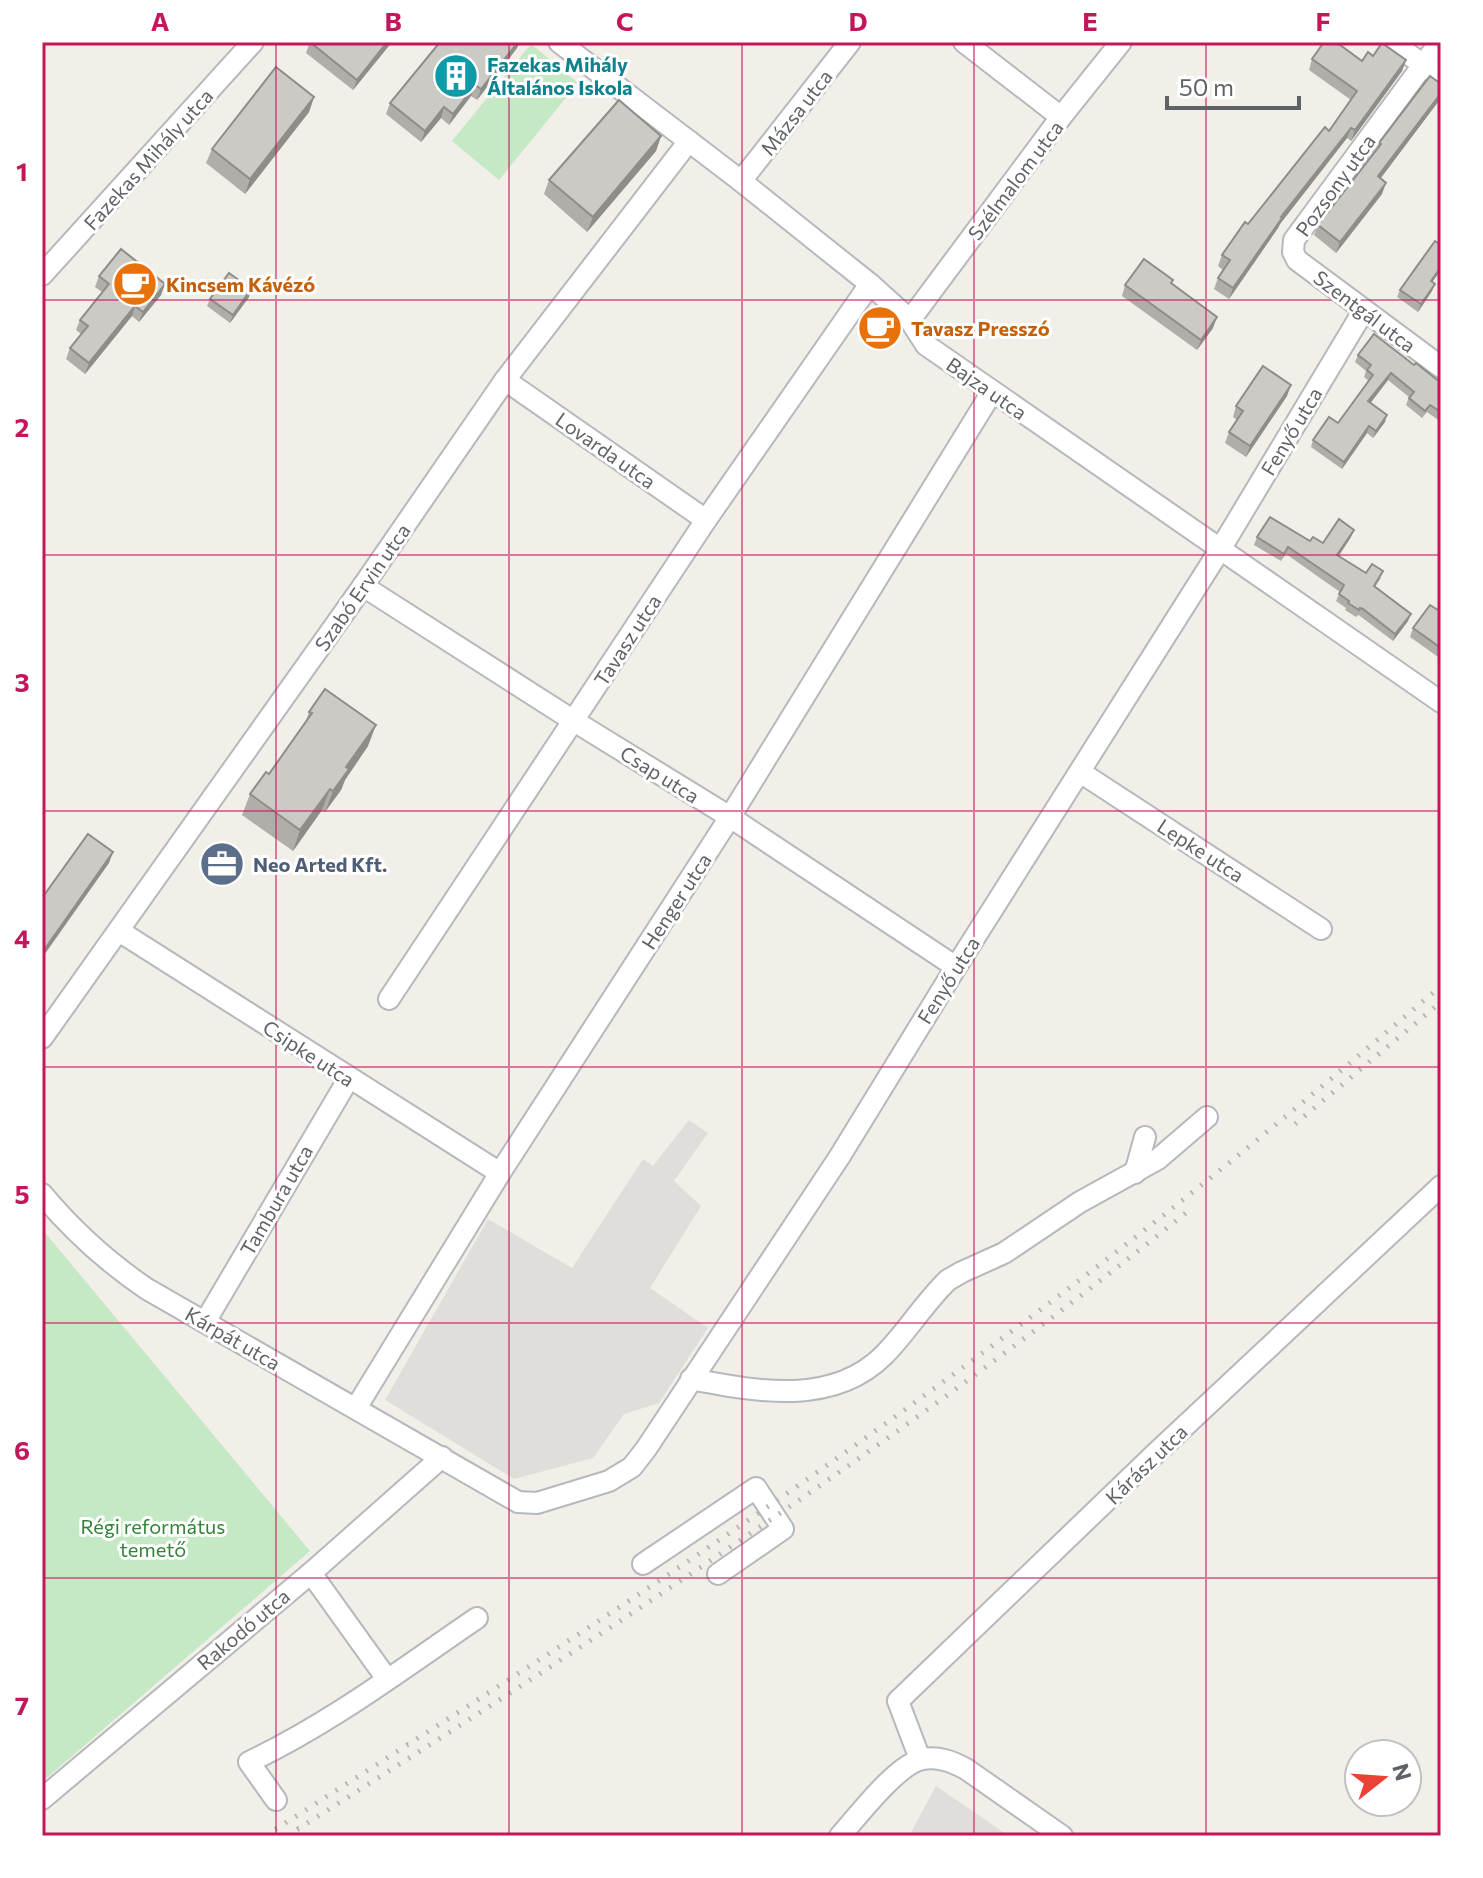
<svg xmlns="http://www.w3.org/2000/svg" width="1483" height="1878" font-family="Commissioner,sans-serif">
  <style>
    .industrial { fill: #e0deda }
    .green { fill: #c5e8c5 }
    .lines { fill: none; stroke-linecap: round; stroke-linejoin: round }
    .minor-casing { stroke: #b5b8bc; stroke-width: 24 }
    .minor { stroke: #fff; stroke-width: 20 }
    .rail { stroke: #b6b7b8; stroke-width: 5; stroke-dasharray: 2 10; stroke-linecap: butt }
    .wall { fill: #afaea9 }
    .shaded-wall { fill: #8f8d8a }
    .building { fill: #cccac5; stroke: #8f8d8a; stroke-width: 2 }
    .grid { fill: none; stroke: #c2185b; stroke-width: 2; stroke-opacity: 0.55 }
    .labels { text-anchor: middle; dominant-baseline: central; stroke-width: 6; stroke-linejoin: round; paint-order: stroke }
    .culture-label { font-size: 20px; font-weight: bold; fill: #0d838f; stroke: #fff; text-anchor: start }
    .street-label { font-size: 20px; fill: #5f6368; stroke: #fff }
    .food-label { font-size: 20px; font-weight: bold; fill: #c56008; stroke: #fff; text-anchor: start }
    .service-label { font-size: 20px; font-weight: bold; fill: #4e5e75; stroke: #fff; text-anchor: start }
    .park-label { font-size: 20px; fill: #348238; stroke: #fff }
    .neatline { fill: none; stroke: #c2185b; stroke-width: 3 }
    .grid-label { font-size: 26px; text-anchor: middle; font-weight: bold; fill: #c2185b }
  </style>
  <rect width="100%" height="100%" fill="#f1efe8"/>
  <g class="industrial">
    <polygon points="689,1120 708,1133 674,1181 701,1206 650,1288 708,1328 659,1403 624,1414 593,1458 514,1479 385,1400 488,1219 572,1268 643,1159 653,1166"/>
    <polygon points="936,1786 1009,1836 909,1836"/>
  </g>
  <g class="green">
    <polygon points="531,44 578,83 499,180 452,141"/>
    <polygon points="42,1229 310,1551 42,1782"/>
  </g>
  <g class="lines">
    <g class="minor-casing">
      <g id="minor">
        <polyline points="559,42 741,181 870,284 910,320 926,345 1441,702"/>
        <polyline points="964,42 1061,117"/>
        <polyline points="1391,42 1441,77"/>
        <polyline points="1440,42 1294,240 1293,252 1297,260 1441,367"/>
        <polyline points="741,181 850,42"/>
        <polyline points="42,275 253,42"/>
        <polyline points="910,320 1061,117 1121,42"/>
        <polyline points="505,380 706,520"/>
        <polyline points="363,586 574,721 730,817 956,967"/>
        <polyline points="1080,772 1321,929"/>
        <polyline points="119,931 500,1173"/>
        <polyline points="389,999 706,520 870,284"/>
        <polyline points="42,1038 363,586 505,380 689,141"/>
        <polyline points="1135,1173 1145,1137"/>
        <path d="M42 1194C73 1231 107 1262 147 1289L518 1502 537 1503 609 1481 632 1467 646 1449 840 1156 956 967 1221 548 1364 310"/>
        <polyline points="205,1322 349,1078"/>
        <path d="M691 1379C755 1391 832 1407 884 1355 907 1332 924 1303 948 1280L962 1272 1004 1253 1080 1202 1158 1159 1207 1117"/>
        <polyline points="356,1408 500,1173 730,817 992,392"/>
        <polyline points="643,1564 756,1488 783,1529 718,1574"/>
        <polyline points="311,1573 387,1679"/>
        <polyline points="920,1759 898,1701 1155,1454 1441,1186"/>
        <polyline points="42,1799 311,1573 442,1457"/>
        <path d="M276 1800 249 1762C331 1723 402 1669 477 1618"/>
        <path d="M840 1836C858 1816 898 1763 923 1759 939 1756 953 1762 966 1769L1062 1836"/>
      </g>
    </g>
    <use href="#minor" class="minor"/>
    <g class="rail">
      <polyline points="1295,1124 1441,1002"/>
      <path d="M265 1836C443 1722 622 1609 796 1487 919 1401 1041 1311 1160 1218 1255 1143 1348 1065 1441 986"/>
      <path d="M287 1836C595 1640 902 1442 1187 1212"/>
    </g>
  </g>
  <g class="wall">
    <polygon points="310,42 392,42 353,90 306,53"/>
    <polygon points="517,48 477,100 471,96 449,125 441,118 421,142 386,114 390,103"/>
    <polygon points="1373,56 1406,60 1402,71 1351,141 1347,138 1280,224 1278,228 1229,299 1214,289 1218,278 1223,270 1218,266 1222,255 1329,131 1351,100 1309,70 1312,59 1362,61"/>
    <polygon points="1441,84 1441,98 1380,179 1382,194 1336,253 1314,235 1318,225 1377,149 1379,143"/>
    <polygon points="314,97 309,112 245,194 206,163 212,149"/>
    <polygon points="661,136 656,151 587,232 544,194 549,180"/>
    <polygon points="99,276 161,295 139,322 132,316 85,374 66,359 70,348 81,334 76,330 80,320 102,292 95,287"/>
    <polygon points="1432,282 1432,291 1418,312 1397,297 1400,290"/>
    <polygon points="1172,284 1213,328 1197,350 1122,296 1125,285"/>
    <polygon points="249,297 230,323 207,306 210,299"/>
    <polygon points="1358,355 1414,365 1441,383 1441,422 1427,412 1422,418 1406,405 1409,397 1388,380 1370,403 1385,422 1373,438 1367,433 1342,469 1311,447 1313,440 1338,423 1369,381 1364,377 1366,371 1355,362"/>
    <polygon points="1287,396 1246,457 1225,443 1229,432 1237,420 1233,417 1236,406"/>
    <polygon points="1257,537 1323,543 1351,537 1339,556 1366,573 1381,578 1375,587 1408,621 1393,641 1360,616 1358,615 1356,617 1345,610 1346,608 1336,601 1340,592 1286,554 1281,561 1254,545"/>
    <polygon points="1441,612 1441,659 1410,637 1413,628"/>
    <polygon points="309,712 368,746 345,780 341,790 325,812 322,810 293,851 242,815 250,794 269,774 305,723"/>
  </g>
  <g class="shaded-wall">
    <polygon points="387,42 392,42 353,90 357,80"/>
    <polygon points="518,42 520,42 517,48 477,100 481,89"/>
    <polygon points="1406,60 1402,71 1351,141 1355,130"/>
    <polygon points="475,85 471,96 449,125 453,114"/>
    <polygon points="1441,93 1441,98 1374,187 1378,176"/>
    <polygon points="314,97 309,112 245,194 250,179"/>
    <polygon points="444,107 441,118 421,142 425,131"/>
    <polygon points="1351,128 1347,138 1280,224 1278,228 1229,299 1233,288 1281,217"/>
    <polygon points="661,136 656,151 587,232 593,217"/>
    <polygon points="1386,183 1382,194 1336,253 1340,242"/>
    <polygon points="1441,267 1441,270 1428,288 1431,281"/>
    <polygon points="165,284 161,295 139,322 143,312"/>
    <polygon points="1435,284 1432,291 1418,312 1421,304"/>
    <polygon points="251,289 249,297 230,323 233,315"/>
    <polygon points="135,306 132,316 85,374 89,363"/>
    <polygon points="1217,317 1213,328 1197,350 1201,340"/>
    <polygon points="1391,373 1388,380 1366,409 1368,401"/>
    <polygon points="1291,385 1287,396 1246,457 1250,446"/>
    <polygon points="1387,415 1385,422 1373,438 1376,431"/>
    <polygon points="1369,426 1367,433 1342,469 1344,462"/>
    <polygon points="1354,530 1351,537 1334,562 1337,555"/>
    <polygon points="1411,614 1408,621 1393,641 1395,634"/>
    <polygon points="376,725 368,746 345,780 341,790 325,812 333,791 346,767"/>
    <polygon points="330,789 322,810 293,851 300,830"/>
    <polygon points="113,852 109,863 42,958 42,953"/>
  </g>
  <g class="building">
    <polygon points="310,42 387,42 357,80"/>
    <polygon points="440,42 518,42 481,89 475,85 453,114 444,107 425,131 390,103"/>
    <polygon points="1324,42 1336,42 1362,61 1368,52 1373,56 1382,43 1406,60 1355,130 1351,128 1281,217 1282,218 1233,288 1218,278 1230,260 1222,255 1245,222 1248,224 1325,127 1329,131 1357,91 1312,59"/>
    <polygon points="276,67 314,97 250,179 212,149"/>
    <polygon points="1430,76 1441,84 1441,93 1378,176 1386,183 1340,242 1318,225 1381,144 1379,143"/>
    <polygon points="619,100 661,136 593,217 549,180"/>
    <polygon points="1435,241 1441,245 1441,267 1431,281 1435,284 1421,304 1400,290"/>
    <polygon points="121,249 165,284 143,312 135,306 89,363 70,348 88,326 80,320 109,284 99,276"/>
    <polygon points="1144,259 1173,280 1171,283 1217,317 1201,340 1125,285"/>
    <polygon points="229,273 251,289 233,315 210,299"/>
    <polygon points="1374,334 1414,365 1416,363 1441,383 1441,412 1430,405 1425,411 1409,398 1414,392 1391,373 1368,401 1387,415 1376,431 1369,426 1344,462 1313,440 1329,417 1338,423 1373,375 1367,370 1371,365 1358,355"/>
    <polygon points="1263,366 1291,385 1250,446 1229,432 1243,411 1236,406"/>
    <polygon points="1270,517 1310,541 1313,537 1323,543 1339,519 1354,530 1337,555 1366,573 1372,564 1383,571 1374,586 1411,614 1395,634 1363,609 1360,608 1359,610 1348,603 1349,601 1339,594 1344,585 1288,547 1284,554 1257,537"/>
    <polygon points="1430,605 1441,612 1441,648 1413,628"/>
    <polygon points="325,689 376,725 346,767 349,769 333,791 330,789 300,830 250,794 266,772 269,774 312,713 309,712"/>
    <polygon points="88,834 113,852 42,953 42,898"/>
  </g>
  <path class="grid" d="M276 42V1836M509 42V1836M742 42V1836M974 42V1836M1206 42V1836M42 300H1441M42 555H1441M42 811H1441M42 1067H1441M42 1323H1441M42 1578H1441"/>
  <defs>
    <g id="building-disc" transform="scale(2.3)"><circle r="9.5" fill="#0f9aa8" stroke="#fff"/><path d="M-4-6H4V6H1V3H-1V6H-4ZM-2.5-4.3h1.7v1.8h-1.7ZM.8-4.3h1.7v1.8H.8ZM-2.5-1h1.7V.8h-1.7ZM.8-1h1.7V.8H.8Z" fill="#fff"/></g>
    <g id="cafe-disc" transform="scale(2.3)"><circle r="9.5" fill="#e8710a" stroke="#fff"/><path d="M-5.5-4.5H6V0H3Q3 3.5 0 3.5H-2.5Q-5.5 3.5-5.5 0ZM3-3.2v2h1.7v-2ZM-6 4.5H4V6H-6Z" fill="#fff"/></g>
    <g id="office-disc" transform="scale(2.3)"><circle r="9.5" fill="#5c6f8a" stroke="#fff"/><path d="M-6-3h4V-5.5h4V-3h4V5H-6ZM-1-4.5V-3h2v-1.5ZM-6 0V1H6V0Z" fill="#fff"/></g>
  </defs>
  <g fill-rule="evenodd">
    <use href="#building-disc" x="456" y="76"/>
    <use href="#cafe-disc" x="135" y="284"/>
    <use href="#cafe-disc" x="880" y="328"/>
    <use href="#office-disc" x="222" y="864"/>
  </g>
  <g class="labels">
    <g class="culture-label">
      <text x="487" y="64">Fazekas Mihály<tspan x="487" dy="23">Általános Iskola</tspan></text>
    </g>
    <g class="street-label">
      <text transform="translate(796 112) rotate(-52)">Mázsa utca</text>
      <text transform="translate(148 159) rotate(-48)">Fazekas Mihály utca</text>
      <text transform="translate(1015 180) rotate(-53)">Szélmalom utca</text>
      <text transform="translate(1335 185) rotate(-54)">Pozsony utca</text>
      <text transform="translate(1365 311) rotate(37)">Szentgál utca</text>
      <text transform="translate(987 388) rotate(35)">Bajza utca</text>
      <text transform="translate(1291 431) rotate(-59)">Fenyő utca</text>
      <text transform="translate(606 450) rotate(35)">Lovarda utca</text>
      <text transform="translate(362 587) rotate(-55)">Szabó Ervin utca</text>
      <text transform="translate(627 640) rotate(-57)">Tavasz utca</text>
      <text transform="translate(660 774) rotate(32)">Csap utca</text>
      <text transform="translate(1201 850) rotate(33)">Lepke utca</text>
      <text transform="translate(676 901) rotate(-57)">Henger utca</text>
      <text transform="translate(948 980) rotate(-58)">Fenyő utca</text>
      <text transform="translate(309 1053) rotate(33)">Csipke utca</text>
      <text transform="translate(276 1200) rotate(-60)">Tambura utca</text>
      <text transform="translate(233 1338) rotate(30)">Kárpát utca</text>
      <text transform="translate(1146 1464) rotate(-44)">Kárász utca</text>
      <text transform="translate(243 1629) rotate(-40)">Rakodó utca</text>
    </g>
    <g class="food-label">
      <text x="166" y="284">Kincsem Kávézó</text>
      <text x="911" y="328">Tavasz Presszó</text>
    </g>
    <g class="service-label">
      <text x="253" y="864">Neo Arted Kft.</text>
    </g>
    <g class="park-label">
      <text x="153" y="1526">Régi református<tspan x="153" dy="23">temető</tspan></text>
    </g>
  </g>
  <rect width="1483" height="1878" fill="none" stroke="#ffffff" stroke-width="88"/>
  <g transform="translate(1383 1778) rotate(73)"><circle r="38" fill="#ffffff" stroke="#bfc1c3" stroke-width="2"/>
  <path d="M0-6L14 30L0 20L-14 30Z" fill="#ea4335"/>
  <text y="-12" font-size="22" font-weight="bold" text-anchor="middle" fill="#5f6368">N</text>
  </g>
  <path d="M1167 96v12h132v-12" fill="none" stroke="#5f6368" stroke-width="4"/>
  <text x="1179" y="96" font-size="24" fill="#5f6368" stroke="#ffffff" stroke-width="6" paint-order="stroke">50 m</text>
  <rect x="44" y="44" width="1395" height="1790" class="neatline"/>
  <g class="grid-label">
    <text x="160" y="31">A</text>
    <text x="393" y="31">B</text>
    <text x="625" y="31">C</text>
    <text x="858" y="31">D</text>
    <text x="1090" y="31">E</text>
    <text x="1323" y="31">F</text>
    <text x="22" y="181">1</text>
    <text x="22" y="437">2</text>
    <text x="22" y="692">3</text>
    <text x="22" y="948">4</text>
    <text x="22" y="1204">5</text>
    <text x="22" y="1460">6</text>
    <text x="22" y="1715">7</text>
  </g>
</svg>
